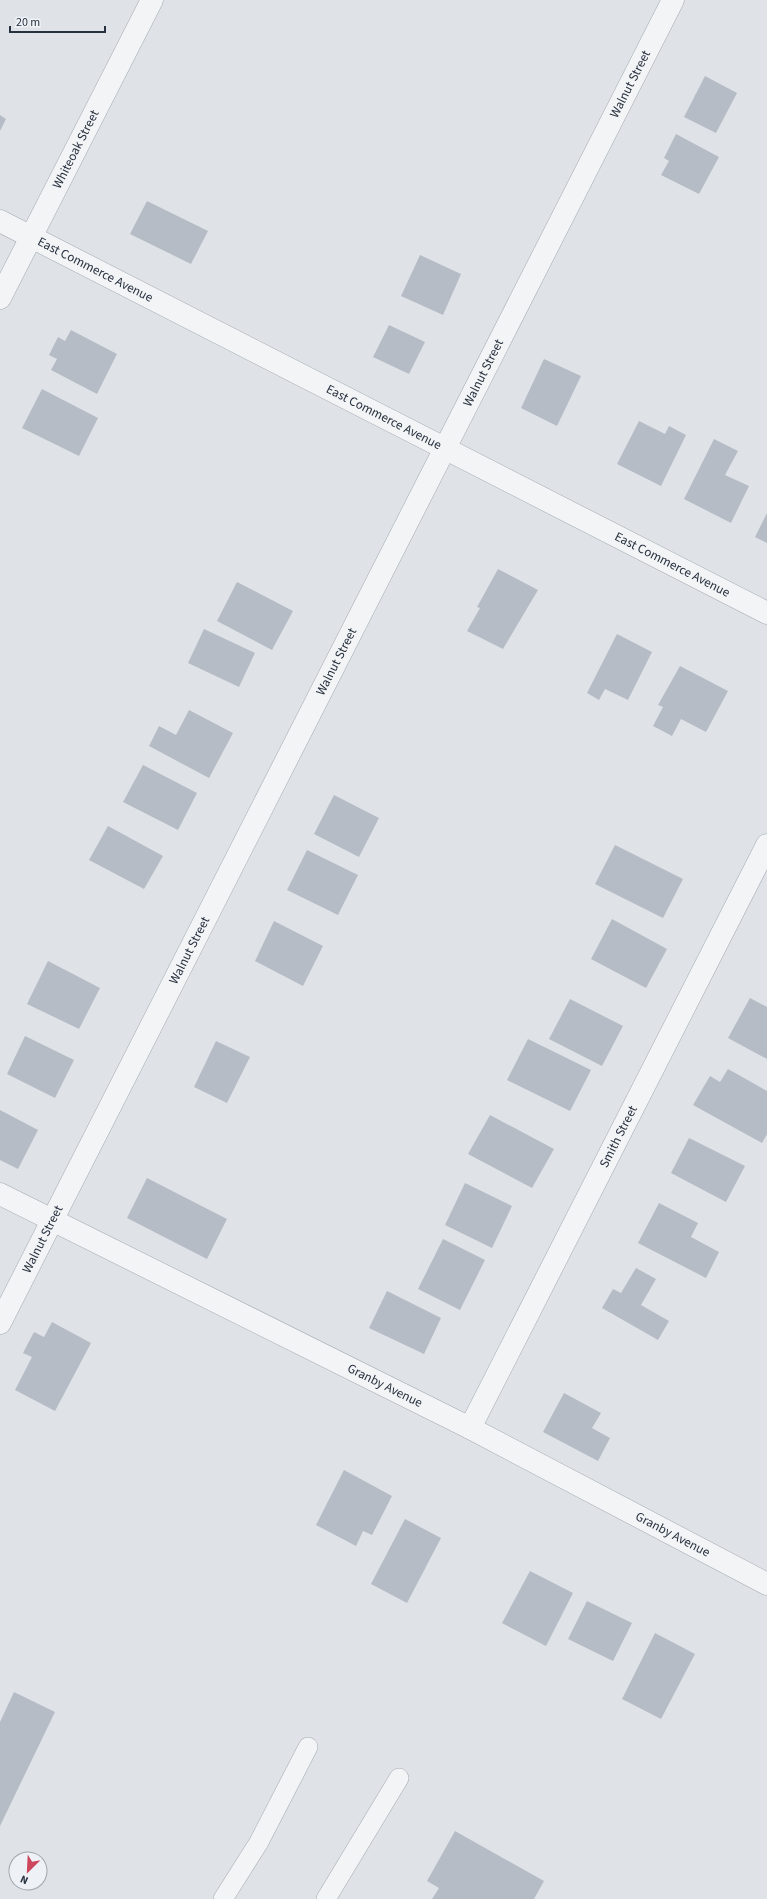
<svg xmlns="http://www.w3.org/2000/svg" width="767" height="1899" font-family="'Source Sans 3',sans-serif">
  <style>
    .building { fill: #b6bcc5 }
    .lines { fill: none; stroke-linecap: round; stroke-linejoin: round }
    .service-casing { stroke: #a4aab2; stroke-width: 20 }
    .minor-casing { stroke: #a4aab2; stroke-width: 23 }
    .service { stroke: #f2f4f6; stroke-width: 19 }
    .minor { stroke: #f2f4f6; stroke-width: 22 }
    .labels { text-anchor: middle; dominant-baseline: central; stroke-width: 3; stroke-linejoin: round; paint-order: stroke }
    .street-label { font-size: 13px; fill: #28313f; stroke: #eef2f6 }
  </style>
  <rect width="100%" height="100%" fill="#dfe3e8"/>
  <g class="building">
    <polygon points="705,76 737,93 716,133 684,117"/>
    <polygon points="0,115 6,119 0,131"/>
    <polygon points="676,134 719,157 699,194 661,175 669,161 664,158"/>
    <polygon points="147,201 208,231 191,264 130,234"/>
    <polygon points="420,255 461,274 443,315 401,296"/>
    <polygon points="389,325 425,342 409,374 373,357"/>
    <polygon points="71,330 117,354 97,394 51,370 57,359 49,355 58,337 65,341"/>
    <polygon points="544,359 581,376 557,426 521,408"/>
    <polygon points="42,389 98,418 79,456 22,428"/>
    <polygon points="639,421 665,434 669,426 686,435 661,486 617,464"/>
    <polygon points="714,439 738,451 725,475 749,486 731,523 684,499"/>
    <polygon points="767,513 767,543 755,537"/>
    <polygon points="498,569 538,590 503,649 467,631 480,608 477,607"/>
    <polygon points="237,582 293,611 272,650 217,621"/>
    <polygon points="204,629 255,653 239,687 188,663"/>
    <polygon points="617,634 652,652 628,700 605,689 599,700 587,693"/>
    <polygon points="680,666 728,691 706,732 681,719 672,736 653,726 663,707 658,705"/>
    <polygon points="189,710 233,733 209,778 149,746 159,726 176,735"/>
    <polygon points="143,765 197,793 178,830 123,802"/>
    <polygon points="334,795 379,818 359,857 314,834"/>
    <polygon points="108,826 163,856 144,889 89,860"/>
    <polygon points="615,845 683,879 663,918 595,884"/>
    <polygon points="307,850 358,875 338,915 287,890"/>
    <polygon points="612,919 667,949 646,988 591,959"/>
    <polygon points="274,921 323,946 303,986 255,961"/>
    <polygon points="48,961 100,988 79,1029 27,1004"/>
    <polygon points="750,998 767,1007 767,1059 728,1038"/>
    <polygon points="570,999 623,1026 602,1066 549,1039"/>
    <polygon points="25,1036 74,1060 55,1098 7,1074"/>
    <polygon points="528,1039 591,1070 570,1111 507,1080"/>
    <polygon points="216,1041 250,1057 227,1103 194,1087"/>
    <polygon points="728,1069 767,1091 767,1134 762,1143 693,1105 710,1076 720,1082"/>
    <polygon points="0,1110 38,1130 18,1169 0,1160"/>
    <polygon points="490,1115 554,1149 532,1188 468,1154"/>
    <polygon points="689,1138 745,1166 726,1202 671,1173"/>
    <polygon points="147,1178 227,1219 207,1259 127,1218"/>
    <polygon points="465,1183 512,1206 492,1248 445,1225"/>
    <polygon points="659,1203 698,1223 691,1237 719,1252 706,1278 638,1243"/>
    <polygon points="443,1239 485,1260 460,1310 418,1289"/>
    <polygon points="636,1268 656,1279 641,1305 669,1321 658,1340 602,1308 613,1289 621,1293"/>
    <polygon points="387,1291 441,1318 424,1354 369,1328"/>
    <polygon points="52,1322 91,1343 55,1411 15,1390 32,1357 23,1353 34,1332 44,1337"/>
    <polygon points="564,1393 601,1413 592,1428 610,1438 598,1461 543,1432"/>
    <polygon points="344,1470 392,1496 372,1535 363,1531 356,1546 316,1525"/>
    <polygon points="405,1519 441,1538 407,1603 371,1584"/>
    <polygon points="530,1571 573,1593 546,1646 502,1623"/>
    <polygon points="587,1601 632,1623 613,1661 568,1639"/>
    <polygon points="655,1633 695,1654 661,1719 622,1699"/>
    <polygon points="14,1692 55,1712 0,1826 0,1722"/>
    <polygon points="455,1831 544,1881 534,1899 432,1899 439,1888 427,1881"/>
  </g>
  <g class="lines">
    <g class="service-casing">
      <g id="service">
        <polyline points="223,1899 259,1842 308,1747"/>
        <polyline points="326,1899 399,1778"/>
      </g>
    </g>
    <g class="minor-casing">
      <g id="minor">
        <path id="s1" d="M0 221 767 613"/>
        <path id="s2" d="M0 298 152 0"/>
        <path id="s3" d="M0 1194 470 1428 767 1584"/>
        <path id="s4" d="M0 1323 673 0"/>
        <path id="s5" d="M470 1428 767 845"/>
      </g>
    </g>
    <use href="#service" class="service"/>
    <use href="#minor" class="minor"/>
  </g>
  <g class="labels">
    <g class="street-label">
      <text stroke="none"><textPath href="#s4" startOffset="1390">Walnut Street</textPath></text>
      <text stroke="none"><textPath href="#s2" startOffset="167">Whiteoak Street</textPath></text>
      <text stroke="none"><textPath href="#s1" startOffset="107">East Commerce Avenue</textPath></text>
      <text stroke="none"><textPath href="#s4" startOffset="1066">Walnut Street</textPath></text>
      <text stroke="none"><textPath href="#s1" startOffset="431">East Commerce Avenue</textPath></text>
      <text stroke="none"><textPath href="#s1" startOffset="755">East Commerce Avenue</textPath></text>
      <text stroke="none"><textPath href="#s4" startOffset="742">Walnut Street</textPath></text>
      <text stroke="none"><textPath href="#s4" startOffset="418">Walnut Street</textPath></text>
      <text stroke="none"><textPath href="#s5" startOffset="327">Smith Street</textPath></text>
      <text stroke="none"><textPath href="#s4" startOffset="94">Walnut Street</textPath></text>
      <text stroke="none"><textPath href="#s3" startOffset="430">Granby Avenue</textPath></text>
      <text stroke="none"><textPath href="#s3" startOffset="754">Granby Avenue</textPath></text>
    </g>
  </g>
  <g transform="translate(28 1871) rotate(204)"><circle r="19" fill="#eef2f6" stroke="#9fa5ad"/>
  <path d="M0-3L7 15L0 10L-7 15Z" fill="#cc465d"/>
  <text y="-6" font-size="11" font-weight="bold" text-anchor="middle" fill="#28313f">N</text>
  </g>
  <path d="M10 26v6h95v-6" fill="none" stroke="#28313f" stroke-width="2"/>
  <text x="16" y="26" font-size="12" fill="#28313f" stroke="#eef2f6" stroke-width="3" paint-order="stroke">20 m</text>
</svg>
